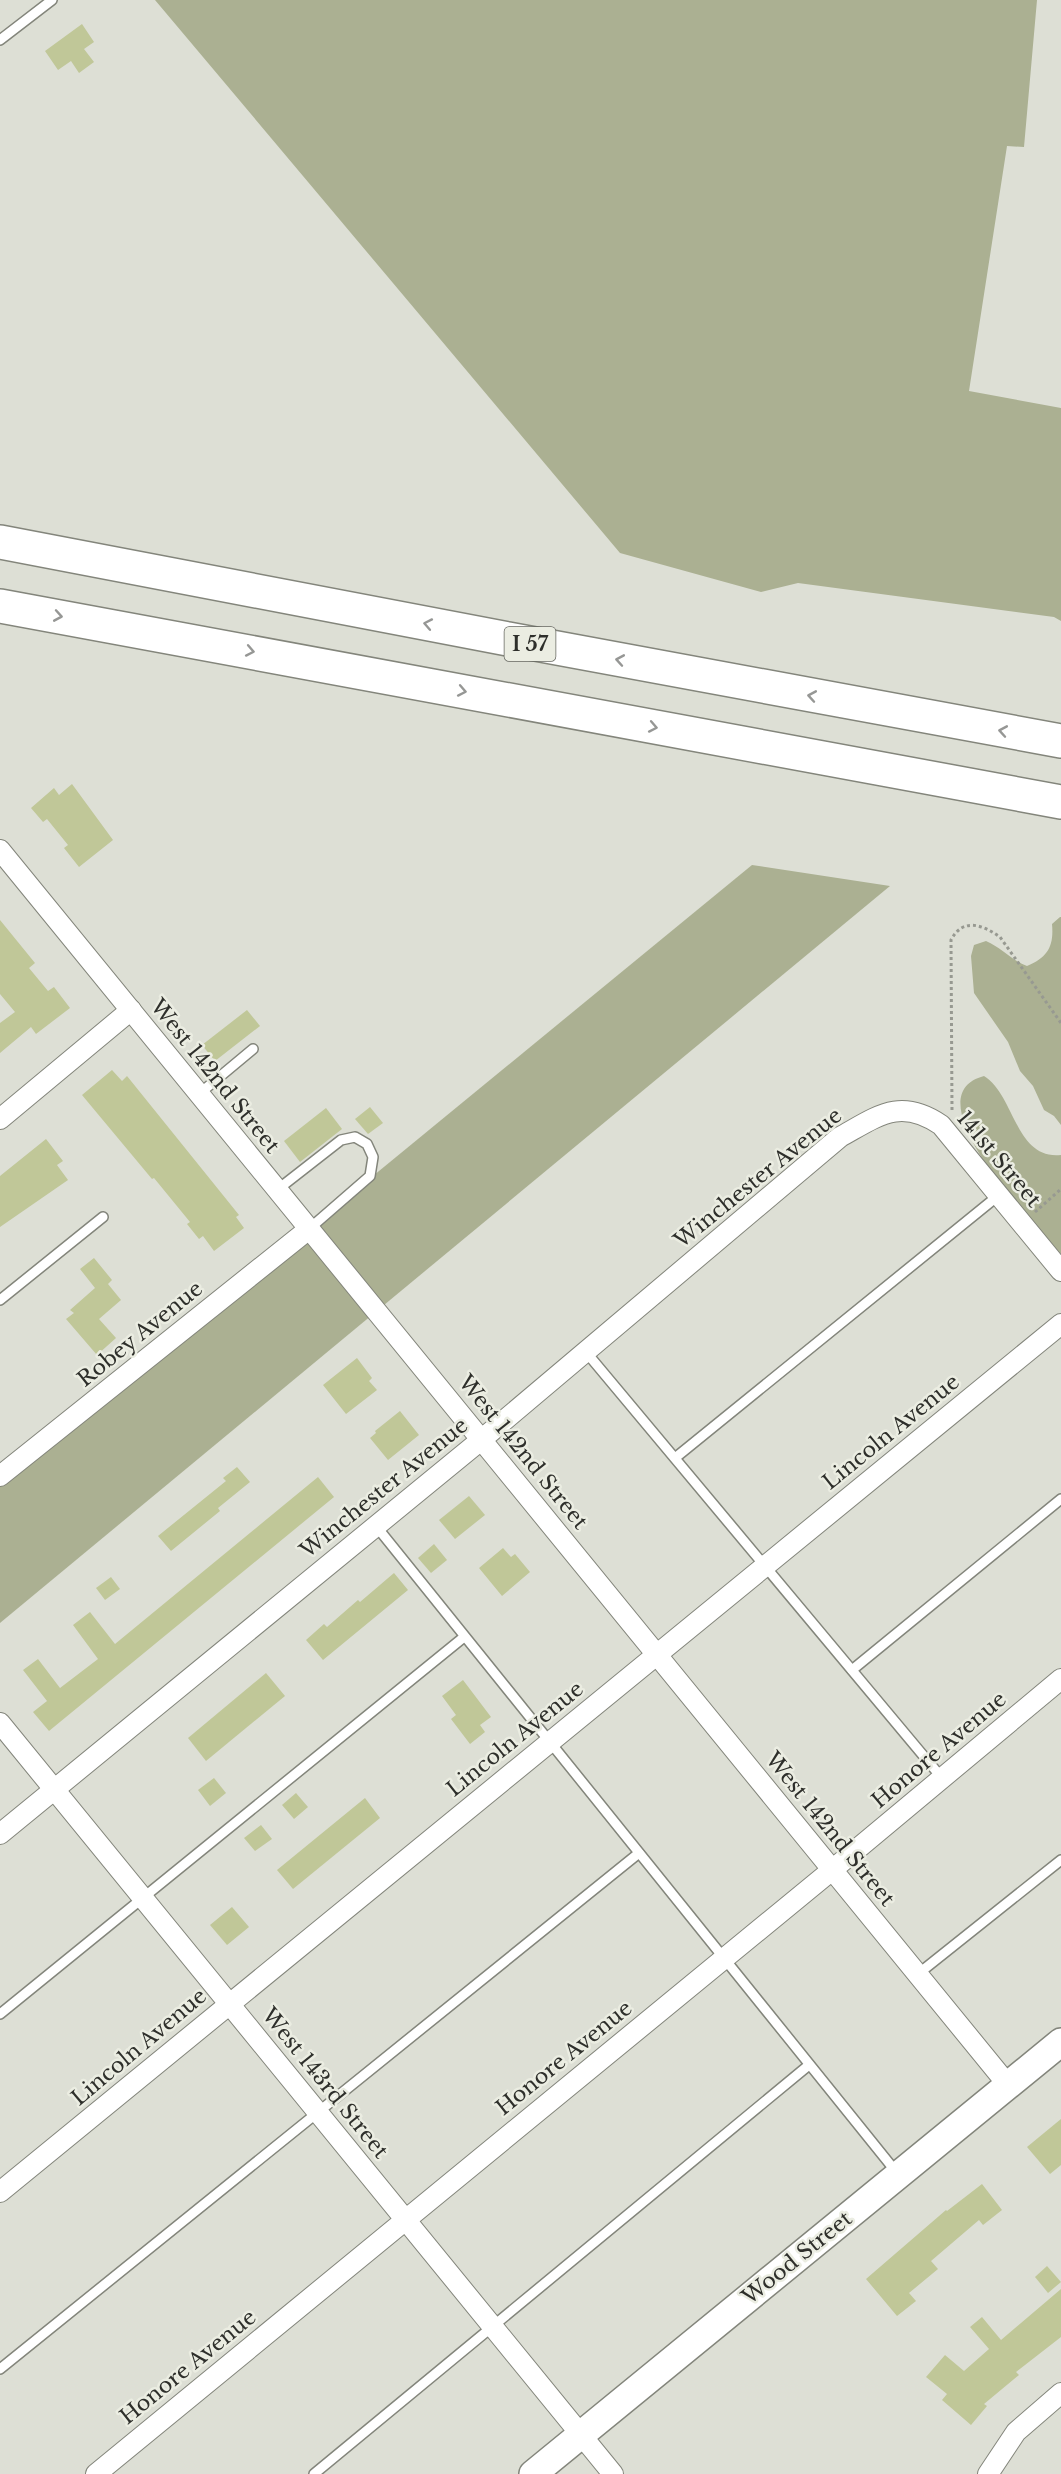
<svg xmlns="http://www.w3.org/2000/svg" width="1061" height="2474" font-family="'Libre Baskerville',serif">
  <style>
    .green { fill: #abb092 }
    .building { fill: #c0c798 }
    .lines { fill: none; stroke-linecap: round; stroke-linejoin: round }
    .lane-casing { stroke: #83857b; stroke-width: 12 }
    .street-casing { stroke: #83857b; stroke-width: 22 }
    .secondary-casing { stroke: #83857b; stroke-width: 30 }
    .highway-casing { stroke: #83857b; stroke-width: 36 }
    .path { stroke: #979991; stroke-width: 3; stroke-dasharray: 3 3; stroke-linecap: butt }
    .lane { stroke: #fff; stroke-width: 9 }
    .street { stroke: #fff; stroke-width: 20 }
    .secondary { stroke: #fff; stroke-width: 27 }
    .highway { stroke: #fff; stroke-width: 33 }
    .oneway { stroke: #969795 }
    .labels { text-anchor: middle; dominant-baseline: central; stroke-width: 5; stroke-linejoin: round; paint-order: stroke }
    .shield { fill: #ebede2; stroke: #676862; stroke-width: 1.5 }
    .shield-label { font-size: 20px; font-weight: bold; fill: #2e2f2b }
    .street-label { font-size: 21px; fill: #2e2f2b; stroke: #ebede2 }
  </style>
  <rect width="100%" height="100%" fill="#dddfd5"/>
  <g class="green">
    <polygon points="155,0 1037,0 1024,147 1007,146 969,391 1061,408 1061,621 1054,617 798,583 761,592 620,553"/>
    <polygon points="752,865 890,886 0,1623 0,1482"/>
    <path d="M1060 917H1061V1125L1054 1116 1044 1110 1033 1086 1020 1071 1008 1042 974 993 971 956 974 945 986 941C1002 948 1011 960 1027 966 1048 957 1054 946 1052 924Z"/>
    <path d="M984 1076C1015 1095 1015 1160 1061 1155V1254C1038 1229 908 1096 984 1076Z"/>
  </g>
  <g class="building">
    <polygon points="82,24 94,42 84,49 94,62 79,73 71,61 58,70 45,51"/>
    <polygon points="72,784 113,840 79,867 64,848 68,845 47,819 43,822 31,808 54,788 59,795"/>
    <polygon points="0,920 35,963 29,968 48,991 54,987 70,1008 36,1034 31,1027 0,1053 0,1023 15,1012 0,994"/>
    <polygon points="247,1010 260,1026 215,1061 202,1045"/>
    <polygon points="112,1070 122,1081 127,1076 239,1215 236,1217 244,1228 214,1251 203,1236 199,1239 187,1224 190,1222 154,1178 152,1179 82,1095"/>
    <polygon points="370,1107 383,1123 368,1134 355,1119"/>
    <polygon points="326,1108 342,1129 300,1162 284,1141"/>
    <polygon points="46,1139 63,1161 57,1165 68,1180 0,1227 0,1176"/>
    <polygon points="94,1258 112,1280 108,1284 121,1300 99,1319 116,1338 97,1355 66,1319 74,1313 70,1310 95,1288 80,1269"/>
    <polygon points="357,1358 372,1378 369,1381 377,1390 346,1414 323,1385"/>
    <polygon points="400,1411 419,1435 388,1460 370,1438 376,1433 375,1431"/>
    <polygon points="237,1467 250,1482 218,1508 220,1511 171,1551 158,1536 226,1481 223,1478"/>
    <polygon points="318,1477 334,1497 49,1731 33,1712 47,1701 23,1670 38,1659 60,1688 98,1659 73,1625 90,1612 115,1644"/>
    <polygon points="469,1496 485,1515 455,1539 439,1520"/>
    <polygon points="434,1544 447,1560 431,1573 418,1558"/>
    <polygon points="503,1548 511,1557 515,1554 530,1572 502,1596 479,1568"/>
    <polygon points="394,1573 408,1590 323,1660 306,1640 324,1624 327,1627 358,1600 360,1602"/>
    <polygon points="111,1577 120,1589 105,1600 96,1588"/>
    <polygon points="266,1673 285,1696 206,1761 188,1738"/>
    <polygon points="463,1680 491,1717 480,1725 485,1732 470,1744 451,1719 456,1715 442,1696"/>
    <polygon points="214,1778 226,1793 210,1806 198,1790"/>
    <polygon points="296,1793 308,1807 294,1819 282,1805"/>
    <polygon points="365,1798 380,1818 293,1889 277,1870"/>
    <polygon points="261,1825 272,1839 255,1851 244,1838"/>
    <polygon points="232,1907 249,1927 227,1945 210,1925"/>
    <polygon points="1061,2119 1061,2165 1050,2174 1027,2147"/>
    <polygon points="982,2184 1002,2210 983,2225 979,2220 931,2261 938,2269 909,2293 916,2301 897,2316 866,2279 946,2210 947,2211"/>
    <polygon points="1047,2266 1061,2282 1048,2293 1035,2277"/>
    <polygon points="1061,2289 1061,2337 1016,2372 1019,2375 984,2404 987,2406 971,2425 942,2400 947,2394 926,2377 945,2355 964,2371 989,2349 970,2327 982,2317 1001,2340"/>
  </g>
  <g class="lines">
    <g class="lane-casing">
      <g id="lane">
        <polyline points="0,40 52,0"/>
        <polyline points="199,1094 253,1049"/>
        <polyline points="277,1190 341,1140 355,1137 367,1144 373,1157 370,1176 309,1229"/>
        <polyline points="0,1300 103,1217"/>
        <polyline points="586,1352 942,1778"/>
        <polyline points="675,1458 999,1195"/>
        <polyline points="376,1526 897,2173"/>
        <polyline points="852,1670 1061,1499"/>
        <polyline points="918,1974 1061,1860"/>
        <polyline points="0,2014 464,1637"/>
        <polyline points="0,2369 639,1853"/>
        <polyline points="314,2474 809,2065"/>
      </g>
    </g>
    <g class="street-casing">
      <g id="street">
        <polyline points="0,850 1008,2085"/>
        <polyline points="0,1119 131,1010"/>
        <polyline points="0,1476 309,1229"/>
        <polyline points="0,1723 613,2474"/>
        <path d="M0 1834 481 1440 840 1137C878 1116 900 1097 941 1125L1061 1271"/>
        <polyline points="0,2192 1061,1324"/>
        <polyline points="96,2474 832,1870 1061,1679"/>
        <polyline points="988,2474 1016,2432 1061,2393"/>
      </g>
    </g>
    <g class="secondary-casing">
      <polyline id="secondary" points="533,2474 1061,2042"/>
    </g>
    <g class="highway-casing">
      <g id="highway">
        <polyline points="0,542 508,639 1061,741"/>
        <polyline points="0,606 1061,802"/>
      </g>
    </g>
    <g class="path">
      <path d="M952 1110 951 940C963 917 983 925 1000 937L1061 1023"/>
      <polyline points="1035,1212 1061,1189"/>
    </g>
    <use href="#lane" class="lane"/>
    <use href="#street" class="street"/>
    <use href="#secondary" class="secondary"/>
    <use href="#highway" class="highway"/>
  </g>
  <defs><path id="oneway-chevron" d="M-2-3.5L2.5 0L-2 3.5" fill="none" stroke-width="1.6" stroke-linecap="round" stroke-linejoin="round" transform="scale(1.5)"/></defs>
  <g class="oneway">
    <use href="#oneway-chevron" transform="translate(58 616) rotate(10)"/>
    <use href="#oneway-chevron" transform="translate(428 624) rotate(-169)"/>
    <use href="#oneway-chevron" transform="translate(250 651) rotate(11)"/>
    <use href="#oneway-chevron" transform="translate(620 660) rotate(-170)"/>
    <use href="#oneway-chevron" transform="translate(462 691) rotate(11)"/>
    <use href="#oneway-chevron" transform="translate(812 696) rotate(-170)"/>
    <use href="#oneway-chevron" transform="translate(653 727) rotate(11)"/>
    <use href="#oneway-chevron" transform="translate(1003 731) rotate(-170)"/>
  </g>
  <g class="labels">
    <rect class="shield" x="504.5" y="627" width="51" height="34" rx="4.5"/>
    <g class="shield-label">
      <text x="530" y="644">I 57</text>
    </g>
    <g class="street-label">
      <text transform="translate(215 1076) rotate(51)">West 142nd Street</text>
      <text transform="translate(999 1159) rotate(50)">141st Street</text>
      <text transform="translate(758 1178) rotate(-39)">Winchester Avenue</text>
      <text transform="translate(140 1334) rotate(-39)">Robey Avenue</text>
      <text transform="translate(891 1432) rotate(-39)">Lincoln Avenue</text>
      <text transform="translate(523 1452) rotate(51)">West 142nd Street</text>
      <text transform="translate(384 1488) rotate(-39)">Winchester Avenue</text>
      <text transform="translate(515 1739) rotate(-39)">Lincoln Avenue</text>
      <text transform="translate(939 1750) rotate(-40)">Honore Avenue</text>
      <text transform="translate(830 1829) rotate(51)">West 142nd Street</text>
      <text transform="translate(139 2047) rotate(-40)">Lincoln Avenue</text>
      <text transform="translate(564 2058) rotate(-39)">Honore Avenue</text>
      <text transform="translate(325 2083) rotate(51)">West 143rd Street</text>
      <text transform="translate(797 2258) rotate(-39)">Wood Street</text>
      <text transform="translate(188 2367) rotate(-39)">Honore Avenue</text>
    </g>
  </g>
</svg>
